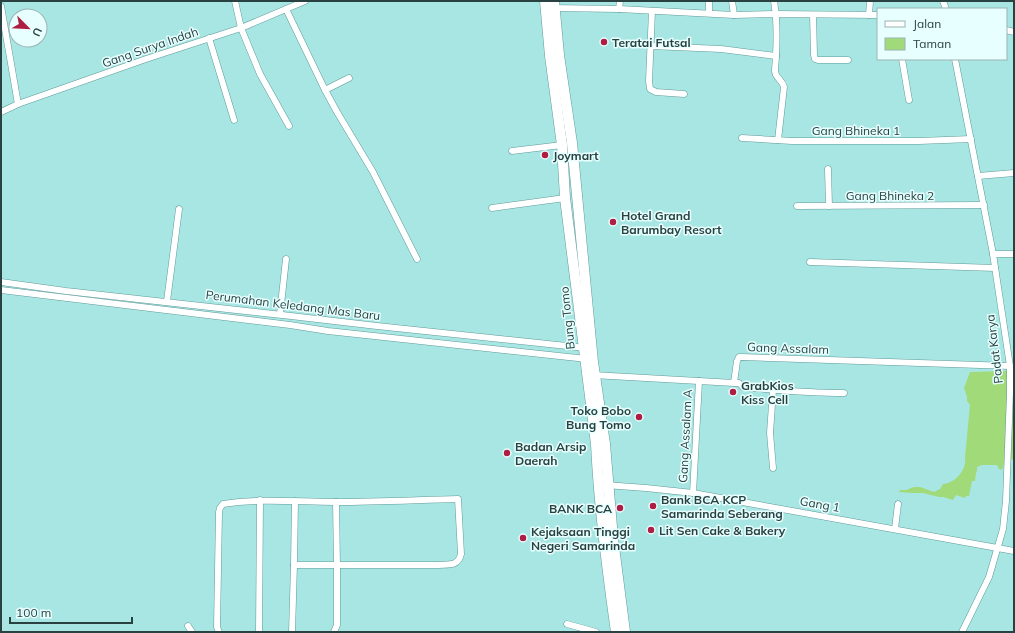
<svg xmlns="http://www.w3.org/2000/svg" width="1015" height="633" font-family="Mulish,sans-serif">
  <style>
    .green { fill: #a1da79 }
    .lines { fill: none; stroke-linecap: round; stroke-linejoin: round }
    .minor-casing { stroke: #5f9b99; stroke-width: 7 }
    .primary-casing { stroke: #5f9b99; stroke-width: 11 }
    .minor { stroke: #fff; stroke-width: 6 }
    .primary { stroke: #fff; stroke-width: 10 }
    .poi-dot { fill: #b01d42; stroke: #e7fffe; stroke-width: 1.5 }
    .labels { text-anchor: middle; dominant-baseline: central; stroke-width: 3; stroke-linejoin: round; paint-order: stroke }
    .poi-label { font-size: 12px; font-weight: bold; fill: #294241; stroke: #e7fffe; text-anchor: start }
    .street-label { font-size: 12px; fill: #294241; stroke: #e7fffe }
  </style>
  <rect width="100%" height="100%" fill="#a8e6e4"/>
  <path class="green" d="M1014 365V460L1009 459 1004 461 1003 468 1001 470 999 469 997 465H982L977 467V471L976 473 975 481H972L969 496H966L965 498 956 495 953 500 943 497H939L923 493H911L899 492 900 490H906L914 487H920L934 492 940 489 943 484C956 483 967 469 965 457L970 405 967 401V397L964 388 970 372 1005 371Z"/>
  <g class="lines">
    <g class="minor-casing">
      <g id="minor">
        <polyline points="235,1 241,28 260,74 289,126"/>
        <polyline points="709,1 709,13"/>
        <polyline points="732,1 734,15"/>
        <path d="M774 1C777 19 777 37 776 55 776 60 775 66 775 71 775 78 782 79 784 87L778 140"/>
        <polyline points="943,1 946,9"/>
        <polyline points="1,6 18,104"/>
        <polyline points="552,8 619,9 734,15 776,14 878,15"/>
        <polyline points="286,9 325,90 337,112 373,172 417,259"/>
        <polyline points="619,9 620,1"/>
        <polyline points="652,11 649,81 650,89 656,92 684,94"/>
        <polyline points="813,15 814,55 815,59 818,60 848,60"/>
        <polyline points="869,15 870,1"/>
        <polyline points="1006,30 1014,32"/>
        <polyline points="209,38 234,120"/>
        <polyline points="651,46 721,49 776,56"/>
        <polyline points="902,59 909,100"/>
        <polyline points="955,59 993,254 1010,366 1010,393 1006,501 1003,529 989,577 962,632"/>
        <polyline points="325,90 349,78"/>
        <polyline points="1,112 18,104 146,59 241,28 305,1"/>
        <polyline points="742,138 792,141 919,141 971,139"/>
        <polyline points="512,151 562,145"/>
        <polyline points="828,169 829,206"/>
        <polyline points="978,176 1014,173"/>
        <polyline points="797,206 984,205"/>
        <polyline points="492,208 565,198"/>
        <polyline points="993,254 1014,254"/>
        <polyline points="810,262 995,268"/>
        <polyline points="1,282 66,291 291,316 377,326 586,348"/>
        <polyline points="1,290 290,325 328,331 587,359"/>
        <polyline points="167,301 179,209"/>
        <polyline points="280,314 286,259"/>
        <polyline points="593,375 734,383 737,361 739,357 741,357 1010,366"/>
        <path d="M734 383H739L743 387C777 390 809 393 844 393"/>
        <polyline points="773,390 770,433 773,468"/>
        <polyline points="605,485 646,488 693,493 1014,551"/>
        <polyline points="693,493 699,381"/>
        <polyline points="895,529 898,504"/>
        <polyline points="294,565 337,565 336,502"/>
        <polyline points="567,624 596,632"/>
        <polyline points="188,626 192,632"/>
        <path d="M219 632 217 627 219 512 220 508 223 504C260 498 298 502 336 502 376 502 417 500 458 499L461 554C458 567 448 564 438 565H337V625L334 632"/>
        <polyline points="259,632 260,500"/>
        <polyline points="292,632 294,565 295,501"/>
      </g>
    </g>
    <g class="primary-casing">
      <g id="primary">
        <path d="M545 1 550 56 562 145 565 198 596 444C599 507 607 569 616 632"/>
        <polyline points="554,1 559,55 572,143 593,362 605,444 613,539 625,632"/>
      </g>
    </g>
    <use href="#minor" class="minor"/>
    <use href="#primary" class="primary"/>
  </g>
  <g class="poi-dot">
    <circle cx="604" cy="42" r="4"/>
    <circle cx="545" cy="155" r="4"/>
    <circle cx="613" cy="222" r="4"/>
    <circle cx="733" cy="392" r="4"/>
    <circle cx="639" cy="417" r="4"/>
    <circle cx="507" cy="453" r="4"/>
    <circle cx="653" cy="506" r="4"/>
    <circle cx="620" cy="508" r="4"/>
    <circle cx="651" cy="530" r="4"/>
    <circle cx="523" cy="538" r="4"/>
  </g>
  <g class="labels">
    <g class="poi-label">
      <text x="612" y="42">Teratai Futsal</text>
      <text x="553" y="155">Joymart</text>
      <text x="621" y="215">Hotel Grand<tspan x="621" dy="14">Barumbay Resort</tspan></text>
      <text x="741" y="385">GrabKios<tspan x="741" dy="14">Kiss Cell</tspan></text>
      <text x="631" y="410" text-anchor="end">Toko Bobo<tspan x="631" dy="14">Bung Tomo</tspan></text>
      <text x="515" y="446">Badan Arsip<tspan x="515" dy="14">Daerah</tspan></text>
      <text x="661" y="499">Bank BCA KCP<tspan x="661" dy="14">Samarinda Seberang</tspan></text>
      <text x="612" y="508" text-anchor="end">BANK BCA</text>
      <text x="659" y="530">Lit Sen Cake &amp; Bakery</text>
      <text x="531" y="531">Kejaksaan Tinggi<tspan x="531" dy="14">Negeri Samarinda</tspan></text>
    </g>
    <g class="street-label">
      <text transform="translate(150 47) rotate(-19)">Gang Surya Indah</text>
      <text x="856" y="130">Gang Bhineka 1</text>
      <text x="890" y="195">Gang Bhineka 2</text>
      <text transform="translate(293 305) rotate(7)">Perumahan Keledang Mas Baru</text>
      <text transform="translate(567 318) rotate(-96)">Bung Tomo</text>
      <text transform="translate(788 348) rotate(2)">Gang Assalam</text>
      <text transform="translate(994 349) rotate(-97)">Padat Karya</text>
      <text transform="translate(685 436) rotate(-87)">Gang Assalam A</text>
      <text transform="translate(820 504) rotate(10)">Gang 1</text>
    </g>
  </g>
  <rect width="1015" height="633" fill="none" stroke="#294241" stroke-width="4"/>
  <rect x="877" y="8" width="130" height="52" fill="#e7fffe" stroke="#9bb3b2"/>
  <rect x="885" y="21" width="20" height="6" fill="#ffffff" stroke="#9bb3b2"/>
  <text x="913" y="28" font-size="12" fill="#294241">Jalan</text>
  <rect x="885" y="38" width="20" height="12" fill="#a1da79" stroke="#9bb3b2"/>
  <text x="913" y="48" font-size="12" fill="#294241">Taman</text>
  <g transform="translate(28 28) rotate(114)"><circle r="19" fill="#e7fffe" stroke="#9bb3b2"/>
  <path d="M0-3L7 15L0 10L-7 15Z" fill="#b01d42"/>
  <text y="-6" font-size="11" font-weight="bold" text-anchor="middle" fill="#294241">U</text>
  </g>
  <path d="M10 617v6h122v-6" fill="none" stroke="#294241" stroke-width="2"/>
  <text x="16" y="617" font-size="12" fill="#294241" stroke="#e7fffe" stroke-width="3" paint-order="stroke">100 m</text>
</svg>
